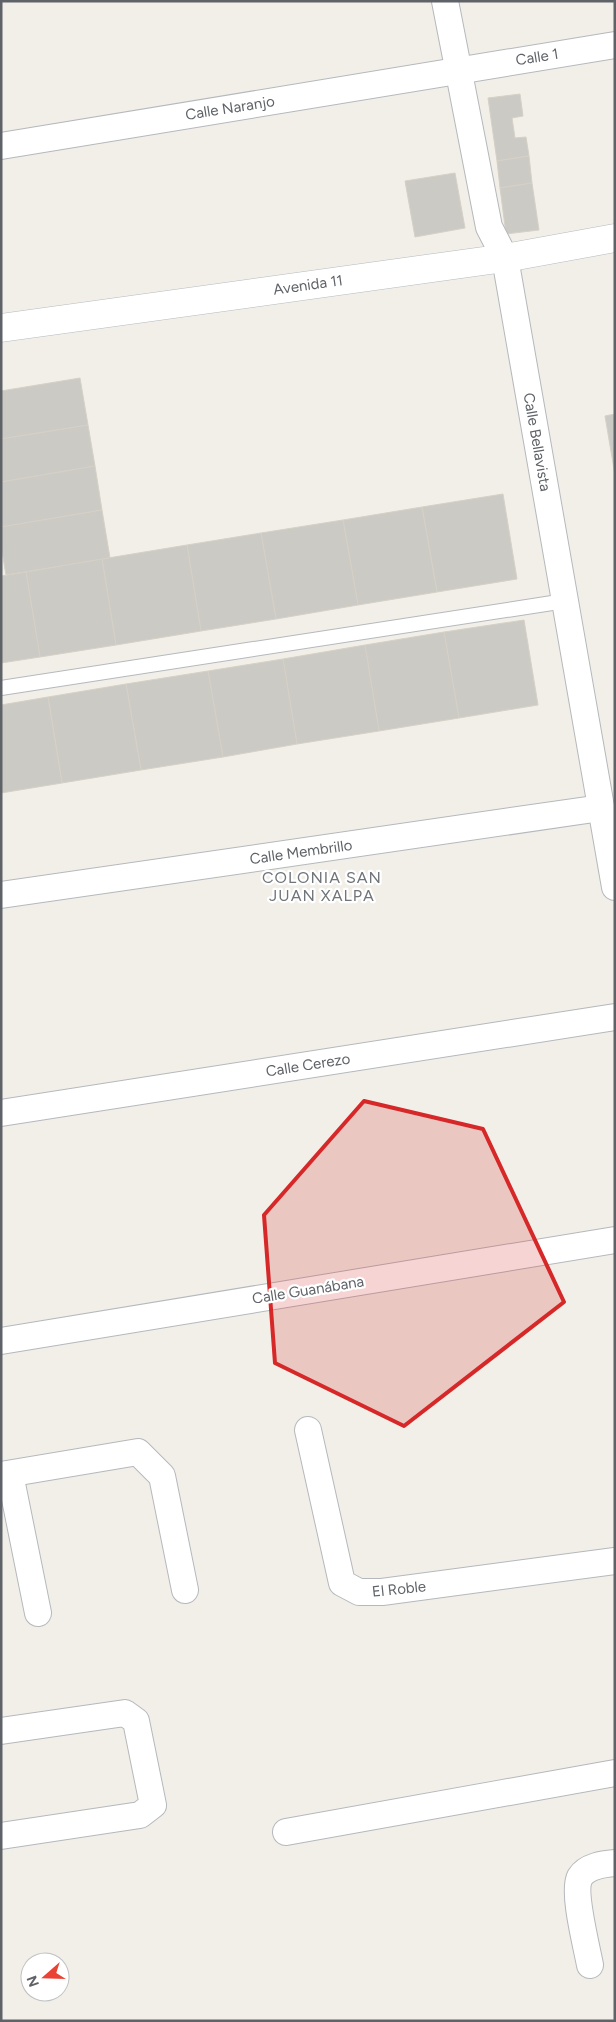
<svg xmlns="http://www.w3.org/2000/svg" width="616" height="2022" font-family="Figtree,sans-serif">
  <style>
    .building { fill: #cccac5; stroke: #d6d1c6 }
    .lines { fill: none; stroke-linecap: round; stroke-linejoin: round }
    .lane-casing { stroke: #b5b8bc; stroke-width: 16 }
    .street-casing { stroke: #b5b8bc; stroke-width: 28 }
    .secondary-casing { stroke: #b6babf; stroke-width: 29 }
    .lane { stroke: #fff; stroke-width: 14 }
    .street { stroke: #fff; stroke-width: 26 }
    .secondary { stroke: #fff; stroke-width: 28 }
    .marked { fill: #d62828; fill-opacity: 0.2; stroke: #d62828; stroke-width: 4; stroke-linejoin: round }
    .labels { text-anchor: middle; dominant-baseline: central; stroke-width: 4.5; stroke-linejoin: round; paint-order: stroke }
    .street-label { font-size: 15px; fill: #5f6368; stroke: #fff }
    .neighbourhood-label { font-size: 16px; letter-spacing: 1px; fill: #70757a; stroke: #fff }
  </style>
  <rect width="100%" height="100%" fill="#f1efe8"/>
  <g class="building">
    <polygon points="520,94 523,116 512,118 515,138 526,137 529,156 497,161 488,98"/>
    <polygon points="529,156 532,183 500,188 497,161"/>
    <polygon points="455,173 465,228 415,237 405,181"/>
    <polygon points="532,183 539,230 506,234 500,188"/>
    <polygon points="80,378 88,425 1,439 1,391"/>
    <polygon points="615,414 615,475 605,416"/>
    <polygon points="88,425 95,466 1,482 1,439"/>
    <polygon points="95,466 102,510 1,527 1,482"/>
    <polygon points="503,494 517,579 437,592 422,507"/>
    <polygon points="422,507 437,592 358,605 343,520"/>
    <polygon points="102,510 110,558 6,575 1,545 1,527"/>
    <polygon points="343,520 358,605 276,619 261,533"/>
    <polygon points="261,533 276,619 201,631 187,545"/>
    <polygon points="187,545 201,631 116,645 102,559"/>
    <polygon points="102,559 116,645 40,657 26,572"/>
    <polygon points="26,572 40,657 1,663 1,576"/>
    <polygon points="524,620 538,705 459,718 444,632"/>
    <polygon points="444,632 459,718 379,731 365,645"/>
    <polygon points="365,645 379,731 297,744 283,659"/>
    <polygon points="283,659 297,744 223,757 208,671"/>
    <polygon points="208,671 223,757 141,770 126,684"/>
    <polygon points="126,684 141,770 62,783 48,697"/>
    <polygon points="48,697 62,783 1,793 1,705"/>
  </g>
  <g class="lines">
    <g class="lane-casing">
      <polyline id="lane" points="1,688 565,601"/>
    </g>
    <g class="street-casing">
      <g id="street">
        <polyline points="445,1 489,227 505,258 615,887"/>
        <polyline points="1,146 615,45"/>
        <polyline points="1,895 601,808"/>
        <polyline points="1,1113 615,1017"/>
        <polyline points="1,1341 615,1240"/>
        <polyline points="308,1430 342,1583 359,1592 382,1592 615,1561"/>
        <polyline points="10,1474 38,1613"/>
        <polyline points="1,1475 138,1452 162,1476 185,1590"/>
        <polyline points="1,1731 125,1713 136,1721 153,1805 140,1815 1,1836"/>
        <polyline points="286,1832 615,1773"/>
        <path d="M590 1965C587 1948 572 1891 580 1877 587 1866 603 1864 615 1863"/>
      </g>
    </g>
    <g class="secondary-casing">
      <polyline id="secondary" points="1,328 505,258 615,238"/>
    </g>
    <use href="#lane" class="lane"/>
    <use href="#street" class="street"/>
    <use href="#secondary" class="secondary"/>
  </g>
  <path class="marked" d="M364 1101 483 1129 564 1302 404 1426 275 1363 264 1215Z"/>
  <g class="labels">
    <g class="street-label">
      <text transform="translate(537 57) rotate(-9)">Calle 1</text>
      <text transform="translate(230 108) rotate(-9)">Calle Naranjo</text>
      <text transform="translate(308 285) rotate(-8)">Avenida 11</text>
      <text transform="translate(537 442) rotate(80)">Calle Bellavista</text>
      <text transform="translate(301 852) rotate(-8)">Calle Membrillo</text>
      <text transform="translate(308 1065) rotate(-9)">Calle Cerezo</text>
      <text transform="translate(308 1290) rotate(-9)">Calle Guanábana</text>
      <text transform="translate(399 1589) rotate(-6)">El Roble</text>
    </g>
    <g class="neighbourhood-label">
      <text x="322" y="877">COLONIA SAN<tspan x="322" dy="18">JUAN XALPA</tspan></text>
    </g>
  </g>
  <rect width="616" height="2022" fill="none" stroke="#5f6368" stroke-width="5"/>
  <g transform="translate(45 1977) rotate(250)"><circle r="24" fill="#ffffff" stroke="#bfc1c3"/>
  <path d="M0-4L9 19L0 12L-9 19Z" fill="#ea4335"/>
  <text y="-8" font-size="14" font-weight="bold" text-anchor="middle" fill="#5f6368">N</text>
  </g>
</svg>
